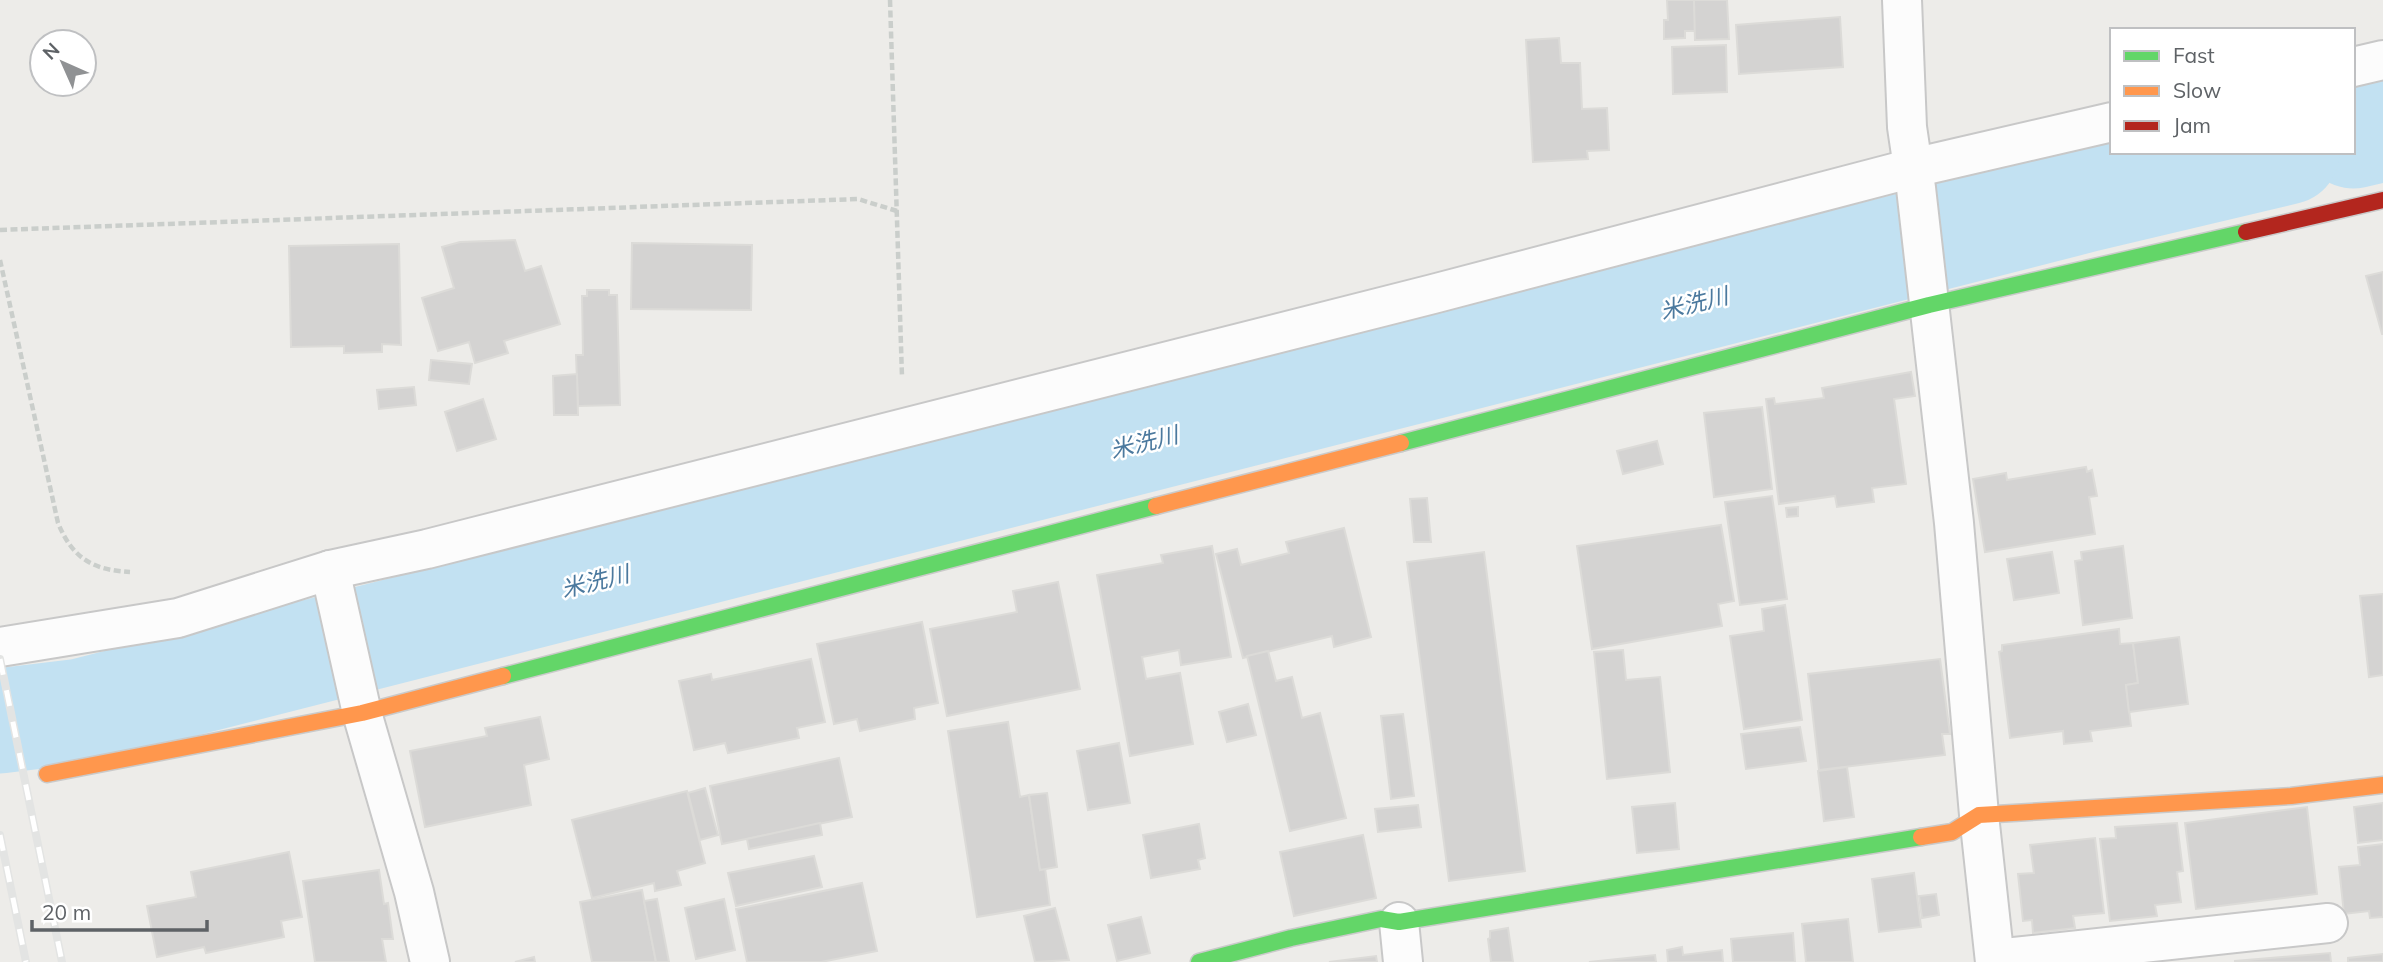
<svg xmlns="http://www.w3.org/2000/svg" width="2383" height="962" font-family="Mulish,'Noto Sans JP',sans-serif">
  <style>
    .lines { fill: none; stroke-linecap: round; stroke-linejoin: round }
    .river { stroke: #c2e1f2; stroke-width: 105 }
    .building { fill: #d4d3d2; stroke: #dcdbd8; stroke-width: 2 }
    .street-casing { stroke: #c8c8c8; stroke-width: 42 }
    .fast-casing { stroke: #cacaca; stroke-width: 19 }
    .slow-casing { stroke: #cacaca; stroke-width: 19 }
    .jam-casing { stroke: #cacaca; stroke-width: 19 }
    .path { stroke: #cacecb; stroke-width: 4.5; stroke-dasharray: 7 3.5; stroke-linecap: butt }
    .street { stroke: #fcfcfc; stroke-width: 38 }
    .fast { stroke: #63d668; stroke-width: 16 }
    .slow { stroke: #ff974d; stroke-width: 16 }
    .jam { stroke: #b3261e; stroke-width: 16 }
    .rail-casing { stroke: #e3e4e3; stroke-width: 8 }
    .rail { stroke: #fff; stroke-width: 5; stroke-dasharray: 16; stroke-linecap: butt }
    .labels { text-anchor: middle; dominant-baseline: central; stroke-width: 5; stroke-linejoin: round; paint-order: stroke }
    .water-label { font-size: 23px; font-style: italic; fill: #4b799e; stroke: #fff }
  </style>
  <rect width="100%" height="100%" fill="#edece9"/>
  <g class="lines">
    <g class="river">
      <polyline points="2353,136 2383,129"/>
      <polyline points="0,721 81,711 2085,200 2287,152"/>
    </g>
  </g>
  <g class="building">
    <polygon points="1667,0 1694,0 1696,31 1685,31 1685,38 1664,39 1664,20 1668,20"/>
    <polygon points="1694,0 1727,0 1729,39 1695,40"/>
    <polygon points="1840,17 1843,67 1739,74 1736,25"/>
    <polygon points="1559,38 1561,63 1580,63 1582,109 1607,108 1609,150 1587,151 1588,159 1533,162 1526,40"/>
    <polygon points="1726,45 1727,92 1673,94 1672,47"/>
    <polygon points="515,240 525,271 541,266 560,324 504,341 508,353 475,363 469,342 438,351 422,298 454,288 442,247 460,242"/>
    <polygon points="632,243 752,245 751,310 631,309"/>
    <polygon points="399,244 401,345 382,344 382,352 344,353 344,346 291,347 289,246"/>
    <polygon points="2383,272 2383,334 2382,334 2366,276"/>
    <polygon points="587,290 609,290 609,295 617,295 620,405 578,406 576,355 583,355 582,296 587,296"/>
    <polygon points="431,360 472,364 469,384 429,380"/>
    <polygon points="1911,372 1915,396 1894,399 1906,484 1872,488 1874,502 1837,507 1835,496 1779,504 1766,399 1774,398 1775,404 1824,398 1822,388"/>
    <polygon points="577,374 578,415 554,415 553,376"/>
    <polygon points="414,387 416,405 379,409 377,390"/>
    <polygon points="483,399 496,439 457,451 445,412"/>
    <polygon points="1762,407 1772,489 1714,497 1704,413"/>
    <polygon points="1657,441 1663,464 1623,474 1617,451"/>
    <polygon points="2086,467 2087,472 2092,470 2097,496 2089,497 2095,534 1985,552 1973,479 2006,473 2007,480"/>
    <polygon points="1772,496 1787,599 1740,605 1725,502"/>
    <polygon points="1427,498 1431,542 1414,542 1410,499"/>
    <polygon points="1798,507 1798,516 1787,517 1786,508"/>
    <polygon points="1721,525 1734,601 1718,604 1722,626 1592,649 1577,546"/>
    <polygon points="1344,528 1371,637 1334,647 1332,636 1243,658 1216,554 1237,549 1241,565 1289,553 1286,542"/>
    <polygon points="1212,546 1231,657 1181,665 1179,650 1142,657 1146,679 1180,673 1193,744 1130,756 1097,575 1163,563 1161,555"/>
    <polygon points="2123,546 2132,618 2083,625 2075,561 2082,560 2081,552"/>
    <polygon points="1484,552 1525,871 1449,881 1407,562"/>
    <polygon points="2052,552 2059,593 2014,600 2007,559"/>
    <polygon points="1058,582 1080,689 947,716 930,629 1017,612 1013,591"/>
    <polygon points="2383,594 2383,675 2369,677 2360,596"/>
    <polygon points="1785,605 1802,720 1744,729 1730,636 1764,631 1762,609"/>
    <polygon points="922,622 938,703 914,708 915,719 860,731 857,719 834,724 817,644"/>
    <polygon points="2119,629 2120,644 2133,643 2138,683 2126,685 2131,726 2090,731 2092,741 2064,744 2063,731 2010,738 1999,652 2002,651 2002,645"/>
    <polygon points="2179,637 2188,704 2129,712 2126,685 2138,683 2133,643"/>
    <polygon points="1623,650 1626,680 1660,677 1670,772 1607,779 1594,652"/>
    <polygon points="1268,651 1276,681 1292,677 1302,718 1320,713 1346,818 1290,831 1247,656"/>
    <polygon points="811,659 825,722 797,728 799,738 728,753 725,743 694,750 679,681 711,674 712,680"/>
    <polygon points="1940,659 1950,734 1942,734 1945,755 1819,770 1808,674"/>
    <polygon points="1248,704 1256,735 1227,742 1219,712"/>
    <polygon points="1403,714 1414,796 1391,799 1381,716"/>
    <polygon points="540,717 549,759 524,765 531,805 425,827 410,751 487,736 485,728"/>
    <polygon points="1008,722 1020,797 1029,795 1040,870 1045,868 1050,905 977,917 948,731"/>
    <polygon points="1800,727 1806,761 1746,769 1741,734"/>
    <polygon points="1119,743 1130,803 1088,810 1077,751"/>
    <polygon points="839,758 852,817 722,844 710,786"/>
    <polygon points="1847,767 1854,817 1824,821 1818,771"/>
    <polygon points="705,788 718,835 700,840 688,793"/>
    <polygon points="687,791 705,863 677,871 681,885 655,891 654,883 592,898 572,820"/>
    <polygon points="1047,793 1057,867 1040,870 1029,795"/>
    <polygon points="1675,803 1679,849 1637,853 1632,807"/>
    <polygon points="2383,803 2383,840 2358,843 2354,807"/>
    <polygon points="1418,805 1421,827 1378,832 1375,809"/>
    <polygon points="2307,807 2317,894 2196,909 2185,823"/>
    <polygon points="820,823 822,835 749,849 747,839"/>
    <polygon points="2177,823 2183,871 2177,872 2181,902 2155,905 2157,916 2110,921 2100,839 2116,838 2115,827"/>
    <polygon points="1199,824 1205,858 1198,860 1200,869 1151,878 1143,835"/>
    <polygon points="1363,835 1376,898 1294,916 1280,852"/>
    <polygon points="2095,838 2104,913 2073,916 2075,928 2033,933 2032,920 2023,921 2018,874 2034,873 2030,845"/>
    <polygon points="2383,844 2383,917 2370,918 2369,911 2344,914 2339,867 2360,865 2358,847"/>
    <polygon points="289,852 302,917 281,921 284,937 206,953 204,947 157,957 147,906 196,897 191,872"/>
    <polygon points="814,856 822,887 736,906 728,873"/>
    <polygon points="379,870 384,904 388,903 393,939 382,939 386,962 315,962 303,881"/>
    <polygon points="1914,873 1921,927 1879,932 1872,879"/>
    <polygon points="862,883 877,951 821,962 747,962 736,909"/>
    <polygon points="642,890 656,962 592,962 580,902"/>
    <polygon points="1936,894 1939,915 1922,918 1919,896"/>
    <polygon points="657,899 669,962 656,962 644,901"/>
    <polygon points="724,899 735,950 696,959 685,908"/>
    <polygon points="1055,908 1069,960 1035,962 1024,916"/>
    <polygon points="1141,917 1150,953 1117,961 1108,925"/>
    <polygon points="1848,919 1853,962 1806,962 1802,924"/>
    <polygon points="1508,928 1513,962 1491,962 1488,939 1490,938 1490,931"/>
    <polygon points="1793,933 1795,962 1733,962 1731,939"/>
    <polygon points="1682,947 1683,955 1722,950 1723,962 1668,962 1667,950"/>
    <polygon points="2330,953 2331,962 2235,962 2235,961"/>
    <polygon points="2383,954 2383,962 2348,962 2348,958"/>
    <polygon points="1655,955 1656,962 1589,962"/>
    <polygon points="1376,956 1377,962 1329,962"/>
    <polygon points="534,957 535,962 515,962"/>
  </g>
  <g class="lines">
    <g class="street-casing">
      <g id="street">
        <polyline points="1902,0 1907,127 1916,188 1954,523 1979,815 1995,962"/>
        <polyline points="2353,67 2383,60"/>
        <polyline points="330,570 362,713 414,892 430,962"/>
        <polyline points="0,647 178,618 330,570 427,549 1433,294 1913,168 2112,122"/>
        <polyline points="1399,922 1403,962"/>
        <polyline points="1995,959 2328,923"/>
      </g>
    </g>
    <g class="fast-casing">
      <g id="fast">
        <polyline points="1401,443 1929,305 2246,232"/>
        <polyline points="503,676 1156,506"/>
        <polyline points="1199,962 1291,938 1381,919 1399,922 1921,837"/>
      </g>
    </g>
    <g class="slow-casing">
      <g id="slow">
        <polyline points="1156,506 1401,443"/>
        <polyline points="47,774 362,713 503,676"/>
        <polyline points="1921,837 1952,832 1979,815 2291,796 2383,785"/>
      </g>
    </g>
    <g class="jam-casing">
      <polyline id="jam" points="2246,232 2383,200"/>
    </g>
    <g class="path">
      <polyline points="890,0 902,377"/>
      <polyline points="0,230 858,199 897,211"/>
      <path d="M0 260 58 523C73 559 93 570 130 572"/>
    </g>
    <use href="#street" class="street"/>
    <use href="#fast" class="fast"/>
    <use href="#slow" class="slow"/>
    <use href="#jam" class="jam"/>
    <g class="rail-casing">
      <g id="rail">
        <polyline points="0,659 62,962"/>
        <polyline points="0,835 26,962"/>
      </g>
    </g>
    <use href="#rail" class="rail"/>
  </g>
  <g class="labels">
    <g class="water-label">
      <text transform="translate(1694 303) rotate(-14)">米洗川</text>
      <text transform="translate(1144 442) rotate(-14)">米洗川</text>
      <text transform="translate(595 581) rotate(-14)">米洗川</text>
    </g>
  </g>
  <rect x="2110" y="28" width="245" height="126" fill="#ffffff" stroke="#bfc0c2" stroke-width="2"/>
  <rect x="2124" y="51" width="35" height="10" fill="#63d668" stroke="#bfc0c2" stroke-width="2"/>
  <text x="2173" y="63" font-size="21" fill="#5e6266">Fast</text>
  <rect x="2124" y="86" width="35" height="10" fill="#ff974d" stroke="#bfc0c2" stroke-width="2"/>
  <text x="2173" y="98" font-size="21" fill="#5e6266">Slow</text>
  <rect x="2124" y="121" width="35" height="10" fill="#b3261e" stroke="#bfc0c2" stroke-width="2"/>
  <text x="2173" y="133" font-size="21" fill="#5e6266">Jam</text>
  <g transform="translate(63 63) rotate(315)"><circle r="33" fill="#ffffff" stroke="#bfc0c2" stroke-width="2"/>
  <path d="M0-5L12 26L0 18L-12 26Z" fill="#909294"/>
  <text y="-10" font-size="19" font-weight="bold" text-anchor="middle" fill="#5e6266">N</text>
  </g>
  <path d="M32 920v10h175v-10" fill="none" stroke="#5e6266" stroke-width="3.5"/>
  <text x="42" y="920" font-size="21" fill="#5e6266" stroke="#ffffff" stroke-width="5" paint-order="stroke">20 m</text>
</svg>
